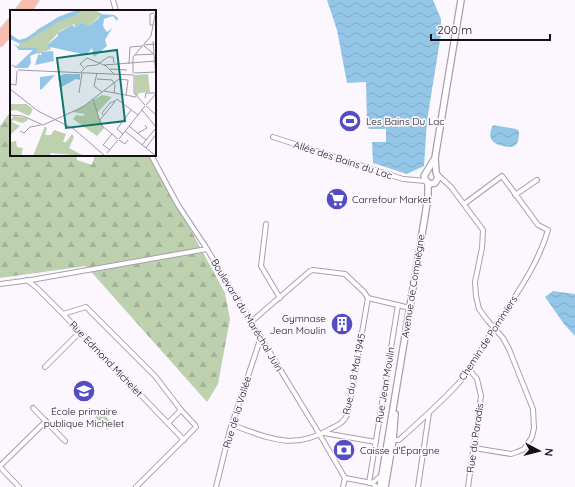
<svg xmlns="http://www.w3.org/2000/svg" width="575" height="487" font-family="Quicksand,sans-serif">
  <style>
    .forest { fill: url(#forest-firs) }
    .garden { fill: #bed1af }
    .water { fill: url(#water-waves) }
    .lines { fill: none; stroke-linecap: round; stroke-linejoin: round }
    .street-casing { stroke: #aa9eae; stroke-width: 6 }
    .secondary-casing { stroke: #aa9eae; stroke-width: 8 }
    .highway-casing { stroke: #d5d4d5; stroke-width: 9 }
    .street { stroke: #fff; stroke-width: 4 }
    .secondary { stroke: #fff; stroke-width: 5.5 }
    .highway { stroke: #f9bdaf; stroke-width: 7 }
    .labels { text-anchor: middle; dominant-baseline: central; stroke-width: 3.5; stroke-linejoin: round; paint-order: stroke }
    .poi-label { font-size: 10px; fill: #141016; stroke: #fcf7fe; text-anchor: start }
    .street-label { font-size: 10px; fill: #141016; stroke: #fcf7fe }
    .inset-road { fill: none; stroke: #9f9ba1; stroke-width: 1 }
    .view { fill: #0f766e; fill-opacity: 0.15; stroke: #0f766e; stroke-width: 2 }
    .inset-edge { fill: none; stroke: #141016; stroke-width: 2 }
  </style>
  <defs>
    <pattern id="forest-firs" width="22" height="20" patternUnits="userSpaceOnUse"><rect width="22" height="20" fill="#bed1af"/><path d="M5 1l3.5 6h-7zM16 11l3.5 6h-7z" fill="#a2b296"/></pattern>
    <pattern id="water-waves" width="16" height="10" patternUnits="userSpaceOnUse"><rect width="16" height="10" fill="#94c7e7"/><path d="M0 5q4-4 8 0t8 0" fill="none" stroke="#7faac5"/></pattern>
  </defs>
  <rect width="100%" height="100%" fill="#fcf7fe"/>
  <polygon class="forest" points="11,111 11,155 76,155 77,160 92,165 95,155 150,155 225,293 230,319 218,384 207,402 86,266 0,278 0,126"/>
  <polygon class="garden" points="101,411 113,424 107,430 95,417"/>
  <g class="water">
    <polygon points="327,0 433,0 441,19 441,34 427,121 424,166 407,174 373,163 372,142 386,142 386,129 369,129 367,125 366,82 347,83 337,30"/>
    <path d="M493 125 516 129 519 131C519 145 516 149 503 146 491 144 487 136 493 125Z"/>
    <polygon points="553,291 575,294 575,336 564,324 545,297"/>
  </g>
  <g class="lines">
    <g class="street-casing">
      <g id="street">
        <polyline points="113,0 116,11"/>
        <polyline points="273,137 403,179 426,181"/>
        <polyline points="151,155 178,205 207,249"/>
        <polyline points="438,175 451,187 483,230 482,248 475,282 476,296 479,309 488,321 503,338 509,349 533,409 534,428 532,437 524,449 517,452 511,454 474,448"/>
        <polyline points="515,195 537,180"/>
        <polyline points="266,224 261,266 280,298"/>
        <polyline points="27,280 37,288 63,314 184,440"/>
        <polyline points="0,284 31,280 207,249 320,435 345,478"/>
        <polyline points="63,314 86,307 155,376 181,410 168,423"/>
        <polyline points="251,322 310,271 313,270 345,274 364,292 368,298 410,308"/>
        <polyline points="45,367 80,332"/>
        <polyline points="33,408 65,441"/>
        <path d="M232 425C270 438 292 451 330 429 338 425 344 423 348 413L368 298"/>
        <polyline points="324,433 376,442"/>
        <path d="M392 440H399C418 423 438 405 456 386 471 371 480 351 491 333 512 300 537 268 548 230L538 225 502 176 464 204"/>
        <polyline points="0,466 46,421"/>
        <polyline points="0,467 19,487"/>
        <polyline points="345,478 372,483 376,487"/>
        <polyline points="369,483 398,305"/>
        <polyline points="372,483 381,476"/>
        <polyline points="136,487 196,427 195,425 181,410"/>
        <polyline points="216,487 230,430 261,337"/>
        <polyline points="343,487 345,478"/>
        <polyline points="418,487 429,413"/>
        <polyline points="468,487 481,396 477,379 469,369"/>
      </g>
    </g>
    <g class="secondary-casing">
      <g id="secondary">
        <polyline points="435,158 424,176 426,181 430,184 435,183 438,178 436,172 435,158 461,0"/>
        <polyline points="380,487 425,216 428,196 428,183"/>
        <polyline points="385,487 393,440 395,414"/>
      </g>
    </g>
    <g class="highway-casing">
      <g id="highway">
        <polyline points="19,11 27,0"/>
        <polyline points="27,11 35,0"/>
        <polyline points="0,35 11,22"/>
        <polyline points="0,43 11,30"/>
      </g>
    </g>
    <use href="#street" class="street"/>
    <use href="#secondary" class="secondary"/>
    <use href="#highway" class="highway"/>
  </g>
  <defs>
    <g id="stadium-disc" transform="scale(1.15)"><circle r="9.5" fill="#544cc3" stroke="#fcf7fe"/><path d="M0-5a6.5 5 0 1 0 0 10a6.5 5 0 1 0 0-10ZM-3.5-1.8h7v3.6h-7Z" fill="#fff"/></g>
    <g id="supermarket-disc" transform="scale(1.15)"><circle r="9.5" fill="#544cc3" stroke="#fcf7fe"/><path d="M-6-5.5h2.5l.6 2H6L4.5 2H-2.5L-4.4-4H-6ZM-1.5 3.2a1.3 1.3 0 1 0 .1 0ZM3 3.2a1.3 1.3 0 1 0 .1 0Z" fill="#fff"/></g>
    <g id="building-disc" transform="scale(1.15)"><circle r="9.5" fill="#544cc3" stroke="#fcf7fe"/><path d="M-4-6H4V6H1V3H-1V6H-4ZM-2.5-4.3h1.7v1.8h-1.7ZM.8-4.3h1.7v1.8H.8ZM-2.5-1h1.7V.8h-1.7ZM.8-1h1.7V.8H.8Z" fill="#fff"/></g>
    <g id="school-disc" transform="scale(1.15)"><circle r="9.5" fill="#544cc3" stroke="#fcf7fe"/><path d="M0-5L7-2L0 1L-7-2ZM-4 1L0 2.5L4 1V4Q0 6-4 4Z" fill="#fff"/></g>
    <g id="bank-disc" transform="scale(1.15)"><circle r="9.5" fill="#544cc3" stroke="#fcf7fe"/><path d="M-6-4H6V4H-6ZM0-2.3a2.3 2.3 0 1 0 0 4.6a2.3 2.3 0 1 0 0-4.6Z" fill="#fff"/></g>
  </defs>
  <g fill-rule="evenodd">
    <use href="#stadium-disc" x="350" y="121"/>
    <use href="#supermarket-disc" x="337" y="199"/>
    <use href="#building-disc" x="342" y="324"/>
    <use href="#school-disc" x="84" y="391"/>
    <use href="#bank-disc" x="344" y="450"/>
  </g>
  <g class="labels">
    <g class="poi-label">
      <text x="366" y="121">Les Bains Du Lac</text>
      <text x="352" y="199">Carrefour Market</text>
      <text x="326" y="318" text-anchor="end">Gymnase<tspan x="326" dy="12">Jean Moulin</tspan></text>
      <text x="84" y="411" text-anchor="middle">École primaire<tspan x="84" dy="12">publique Michelet</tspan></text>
      <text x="360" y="450">Caisse d'Épargne</text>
    </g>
    <g class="street-label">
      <text transform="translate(343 160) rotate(18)">Allée des Bains du Lac</text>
      <text transform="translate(413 286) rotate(-81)">Avenue de Compiègne</text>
      <text transform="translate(247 315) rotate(59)">Boulevard du Maréchal Juin</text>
      <text transform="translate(488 338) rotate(-57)">Chemin de Pommiers</text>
      <text transform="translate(106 359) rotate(46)">Rue Edmond Michelet</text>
      <text transform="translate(354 374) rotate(-79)">Rue du 8 Mai 1945</text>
      <text transform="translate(385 385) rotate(-81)">Rue Jean Moulin</text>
      <text transform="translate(237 412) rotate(-73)">Rue de la Vallée</text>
      <text transform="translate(475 438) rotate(-82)">Rue du Paradis</text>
    </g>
  </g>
  <g transform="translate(10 10)">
    <rect width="146" height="146" fill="#fcf7fe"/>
    <path d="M70 0H85L92 4 79 16 71 14 65 17 64 14 50 21 37 35 41 37 40 40 30 42 29 46 25 38H8L10 30 16 31 28 19 54 5ZM4 106 18 108 17 111 12 113 3 110 2 112 10 116 0 125V110Z" fill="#bed1af"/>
    <path d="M92 85 102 87 87 103 94 118 87 126 63 109 66 105 73 106 75 104 62 102ZM0 94H16L23 99 19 106 6 100 0 101ZM35 116 37 118 35 125H41L44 120 56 124 53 132H56L62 124 64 127 59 138 74 146 41 143 39 146H23ZM6 131 7 137 13 138 11 146H0V132Z" fill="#bed1af"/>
    <path d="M138 64 140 82 129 83 128 86 125 84V65Z" fill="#bed1af"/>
    <path d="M67 0H73L65 6 51 10 15 32 8 33 0 29V24L9 30 16 28 48 7ZM90 4 104 5 108 8 107 11 103 6 94 9 93 16 97 22 102 18 95 30 97 36 84 47 82 38 76 45 36 36 48 26V23L62 15 65 17 72 13 79 16 89 8ZM4 34 10 38H26L28 43 29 42 43 41 44 51 25 55 28 45H32L30 42 20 46 21 53 18 58H5L0 54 6 56 23 40H9ZM54 64H70V70L66 69 50 78 48 67ZM45 65 32 79 30 80V67Z" fill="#94c7e7"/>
    <path class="inset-road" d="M143 15H140V4L144 3M143 31 144 43M134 35 146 34M134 36 144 44M144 44 146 67M125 45 144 44M119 54 120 37 132 36M94 55 146 51M74 58 70 54 77 48 96 56 104 64M100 59 117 60M8 60 124 65M71 62 77 56 87 55 98 47H103L104 53M87 63 84 76 92 82M123 63V47L141 26 146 0M124 63 146 62M124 65V83L135 95M87 69 102 70 105 75 104 83M109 69 118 70 116 85M0 74 6 75 7 61M0 79 28 101 64 119 95 146M94 81 126 87M69 83 72 63M135 88 136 83H146M107 89 128 105M136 95 146 84M136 96 146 105M132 100 146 117M0 105 13 106 33 115 73 97 83 89M93 105 92 103 100 93 105 91M90 110 107 89M119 116 136 130M10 121 14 123 20 117 31 115M115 121 146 146M128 123 137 118 135 115M113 124 107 119 121 100M108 129 91 115 83 89 109 69M109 129 135 96M109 130 115 134 118 130M132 135 146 118M136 138 146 124M100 140 93 135 102 124M97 143 108 130"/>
    <path class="view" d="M107 40 115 111 56 118 47 48Z"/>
    <rect width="146" height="146" class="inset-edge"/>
  </g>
  <g transform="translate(539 451) rotate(97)" stroke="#fcf7fe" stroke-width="3" paint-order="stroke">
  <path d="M0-3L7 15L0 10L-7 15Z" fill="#141016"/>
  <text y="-6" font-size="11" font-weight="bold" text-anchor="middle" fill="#141016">N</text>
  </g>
  <path d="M431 34v6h119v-6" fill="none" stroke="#141016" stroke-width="2"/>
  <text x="437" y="34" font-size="12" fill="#141016" stroke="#fcf7fe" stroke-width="3" paint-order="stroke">200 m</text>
</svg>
